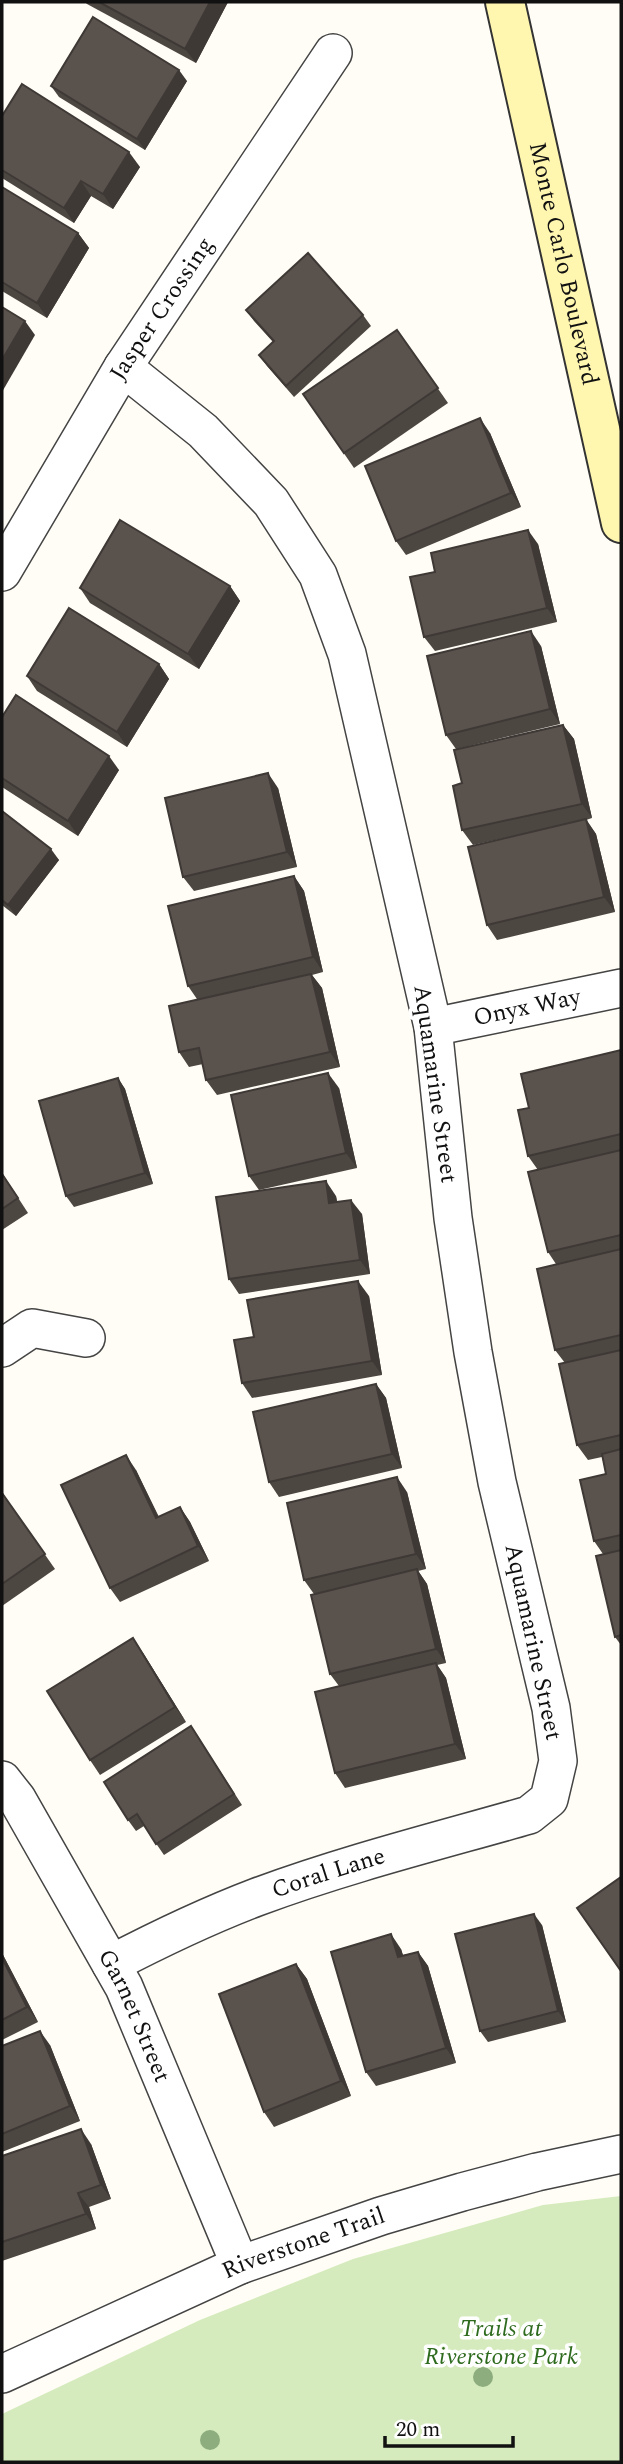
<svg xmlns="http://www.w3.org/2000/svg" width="623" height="2464" font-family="Spectral,serif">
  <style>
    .green { fill: #d5ebbd }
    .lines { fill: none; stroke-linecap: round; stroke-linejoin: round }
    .street-casing { stroke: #444; stroke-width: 40 }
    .secondary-casing { stroke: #333; stroke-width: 42 }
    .street { stroke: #fff; stroke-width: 37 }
    .secondary { stroke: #fff6b0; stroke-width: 38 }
    .tree { fill: #8dad7f }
    .wall { fill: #4d4742 }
    .shaded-wall { fill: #3f3936 }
    .building { fill: #5a524d; stroke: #3f3936; stroke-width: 2 }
    .labels { text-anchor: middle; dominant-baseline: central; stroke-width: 7; stroke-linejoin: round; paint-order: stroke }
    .street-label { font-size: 24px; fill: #111; stroke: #fff }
    .park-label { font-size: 24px; font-style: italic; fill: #2f6b1f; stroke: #fff }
  </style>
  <rect width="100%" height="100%" fill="#fffdf5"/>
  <polygon class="green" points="621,2196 621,2462 2,2462 2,2414 200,2320 353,2259 543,2205"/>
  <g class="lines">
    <g class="street-casing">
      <g id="street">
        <path id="s1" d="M2 572 123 367 333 53"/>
        <path id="s2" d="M433 1027 621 988"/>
        <polyline points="2,1348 32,1328 86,1338"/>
        <path id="s3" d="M2 1780 17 1799 124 1987 240 2265"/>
        <path id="s4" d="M111 1964C159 1939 207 1916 257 1897 346 1864 438 1841 529 1815L549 1799 558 1761 551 1708 497 1482 473 1352 453 1218 433 1027 347 654 318 575 271 502 203 431 123 367"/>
        <path id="s5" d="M2 2374 240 2265 381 2216 462 2192 537 2172 621 2154"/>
      </g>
    </g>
    <g class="secondary-casing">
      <g id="secondary">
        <path id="s6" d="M505 2 621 523"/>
      </g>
    </g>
    <use href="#street" class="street"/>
    <use href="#secondary" class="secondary"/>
  </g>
  <g class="tree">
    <circle cx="483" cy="2377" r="10"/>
    <circle cx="210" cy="2440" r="10"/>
  </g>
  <g class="wall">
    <polygon points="85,2 228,2 196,63 87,4"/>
    <polygon points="187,81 145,150 59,97 51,86"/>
    <polygon points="2,116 140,167 113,209 91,196 74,223 2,178"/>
    <polygon points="2,187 78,233 89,248 47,318 2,291"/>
    <polygon points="246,310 363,315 371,326 294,397 267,366 259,355 273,342 254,321"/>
    <polygon points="397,330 448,403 354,468 303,394"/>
    <polygon points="490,433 521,507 406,555 396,541"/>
    <polygon points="538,544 557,622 435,651 424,637 435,572"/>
    <polygon points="230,586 240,601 199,669 90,603 80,588"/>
    <polygon points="541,646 560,724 461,748 563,725 574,739 592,818 586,820 596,834 615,912 497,940 487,925 553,827 473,845 462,830 462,783 456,749 446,735"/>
    <polygon points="159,664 169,679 127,747 37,691 27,676"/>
    <polygon points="2,717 119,770 78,836 2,787"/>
    <polygon points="278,788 297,867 194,891 183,877"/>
    <polygon points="2,811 59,860 16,916 2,905"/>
    <polygon points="294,876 304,891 323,972 312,975 322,988 340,1067 217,1095 206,1080 203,1064 189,1067 179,1052 197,999 188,986"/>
    <polygon points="621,1050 621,1645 615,1637 603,1554 594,1541 606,1474 602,1457 588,1460 577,1445 565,1363 555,1350 556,1264 548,1252 538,1170 528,1156 529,1108"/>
    <polygon points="118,1078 125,1089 153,1184 74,1207 66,1196"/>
    <polygon points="339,1088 357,1168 259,1190 249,1176"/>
    <polygon points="2,1173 28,1213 2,1230"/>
    <polygon points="336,1196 337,1202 362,1214 370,1274 239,1294 229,1279"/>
    <polygon points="369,1296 382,1375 252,1398 242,1383 254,1337"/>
    <polygon points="376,1384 386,1398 402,1468 279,1497 269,1482"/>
    <polygon points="136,1470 159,1517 180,1507 190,1522 209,1561 120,1602 110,1588"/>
    <polygon points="407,1492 426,1569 418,1571 427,1584 446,1663 437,1665 446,1678 466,1759 345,1788 335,1773 339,1686 330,1674 314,1594 304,1580"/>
    <polygon points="2,1493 55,1569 2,1606"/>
    <polygon points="143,1653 186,1722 100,1775 90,1760"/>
    <polygon points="191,1726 242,1805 164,1855 144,1826 136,1831 128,1820"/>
    <polygon points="542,1925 566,2022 488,2042 480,2031"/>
    <polygon points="401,1949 403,1955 418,1952 428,1966 456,2063 376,2086 366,2072"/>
    <polygon points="2,1953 38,2022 2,2040"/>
    <polygon points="296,1964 307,1979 351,2096 274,2127 264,2112"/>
    <polygon points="50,2045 80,2121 2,2152 2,2046"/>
    <polygon points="91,2144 111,2199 89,2207 96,2229 2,2261 2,2156"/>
  </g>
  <g class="shaded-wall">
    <polygon points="210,2 228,2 196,63 185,49"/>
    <polygon points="179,70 187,81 145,150 137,139"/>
    <polygon points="129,152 140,167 113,209 103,194"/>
    <polygon points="81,181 91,196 74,223 64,208"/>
    <polygon points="78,233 89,248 47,318 37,303"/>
    <polygon points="25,321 35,335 2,392 2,360"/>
    <polygon points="480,418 490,433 521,507 511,493"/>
    <polygon points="528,530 538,544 557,622 547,608"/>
    <polygon points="230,586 240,601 199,669 188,654"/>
    <polygon points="531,631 541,646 560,724 550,709"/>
    <polygon points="159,664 169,679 127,747 117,732"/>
    <polygon points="563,725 574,739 592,818 582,804"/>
    <polygon points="109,756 119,770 78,836 68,821"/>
    <polygon points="268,773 278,788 297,867 287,852"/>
    <polygon points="586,819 596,834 615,912 604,897"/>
    <polygon points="51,849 59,860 16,916 8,905"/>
    <polygon points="294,876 304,891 323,972 313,957"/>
    <polygon points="311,974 322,988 340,1067 330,1052"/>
    <polygon points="328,1073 339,1088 357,1168 346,1153"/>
    <polygon points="118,1078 125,1089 153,1184 145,1173"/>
    <polygon points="326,1181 336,1196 340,1218 329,1203"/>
    <polygon points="351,1200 362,1214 370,1274 360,1260"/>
    <polygon points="358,1281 369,1296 382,1375 372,1361"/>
    <polygon points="376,1384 386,1398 402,1468 392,1454"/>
    <polygon points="126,1455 136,1470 166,1533 156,1518"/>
    <polygon points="397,1477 407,1492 426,1569 416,1554"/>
    <polygon points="180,1507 190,1522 209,1561 198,1546"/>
    <polygon points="417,1569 427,1584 446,1663 436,1649"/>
    <polygon points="133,1638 143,1653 186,1722 175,1707"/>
    <polygon points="436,1663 446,1678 466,1759 455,1744"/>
    <polygon points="534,1914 542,1925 566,2022 558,2011"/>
    <polygon points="391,1934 401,1949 408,1972 398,1957"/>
    <polygon points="418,1952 428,1966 456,2063 446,2048"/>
    <polygon points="2,1953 38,2022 27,2007 2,1958"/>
    <polygon points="296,1964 307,1979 351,2096 341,2081"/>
    <polygon points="40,2031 50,2045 80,2121 70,2106"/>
    <polygon points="81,2129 91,2144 111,2199 101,2185"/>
    <polygon points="78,2193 89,2207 96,2229 86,2214"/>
  </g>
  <g class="building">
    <polygon points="99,2 210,2 185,49"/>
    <polygon points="93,17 179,70 137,139 51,86"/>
    <polygon points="22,84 129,152 103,194 81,181 64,208 2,170 2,116"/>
    <polygon points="2,187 78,233 37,303 2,282"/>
    <polygon points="308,253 363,315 286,386 259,355 274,341 246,310"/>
    <polygon points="2,307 25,321 2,360"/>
    <polygon points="397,330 438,388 344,453 303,394"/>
    <polygon points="480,418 511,493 396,541 365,466"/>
    <polygon points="120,520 230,586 188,654 80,588"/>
    <polygon points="528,530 547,608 424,637 410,577 435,572 431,553"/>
    <polygon points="69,608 159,664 117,732 27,676"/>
    <polygon points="531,631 550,709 446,735 427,656"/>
    <polygon points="16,695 109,756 68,821 2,778 2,717"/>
    <polygon points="563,725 582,804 462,830 453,786 462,783 454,750"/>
    <polygon points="268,773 287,852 183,877 165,798"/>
    <polygon points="2,811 51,849 8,905 2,900"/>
    <polygon points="586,819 604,897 487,925 468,847"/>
    <polygon points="294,876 313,957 188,986 168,906"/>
    <polygon points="311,974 330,1052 206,1080 199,1048 179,1052 169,1006"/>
    <polygon points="621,1050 621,1134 528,1156 518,1110 529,1108 521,1074"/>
    <polygon points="328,1073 346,1153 249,1176 231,1095"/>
    <polygon points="118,1078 145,1173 66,1196 39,1101"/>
    <polygon points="621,1150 621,1235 548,1252 528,1172"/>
    <polygon points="2,1174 18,1198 2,1209"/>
    <polygon points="326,1181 329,1203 351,1200 360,1260 229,1279 216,1197"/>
    <polygon points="621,1249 621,1335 555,1350 537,1269"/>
    <polygon points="358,1281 372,1361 242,1383 234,1340 254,1337 247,1300"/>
    <polygon points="621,1350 621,1435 577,1445 559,1364"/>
    <polygon points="376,1384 392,1454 269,1482 253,1412"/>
    <polygon points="621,1449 621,1535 594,1541 580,1480 606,1474 602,1454"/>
    <polygon points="126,1455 156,1518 180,1507 198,1546 110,1588 61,1485"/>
    <polygon points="397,1477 416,1554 304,1580 287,1503"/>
    <polygon points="2,1493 45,1554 2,1584"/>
    <polygon points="621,1550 621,1635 615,1637 596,1556"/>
    <polygon points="417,1569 436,1649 330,1674 311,1595"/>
    <polygon points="133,1638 175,1707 90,1760 47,1691"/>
    <polygon points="436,1663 455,1744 335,1773 315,1692"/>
    <polygon points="191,1726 234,1794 156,1844 137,1814 128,1820 104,1782"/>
    <polygon points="621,1877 621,1971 577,1908"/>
    <polygon points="534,1914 558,2011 480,2031 455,1934"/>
    <polygon points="391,1934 398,1957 418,1952 446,2048 366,2072 331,1952"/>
    <polygon points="2,1958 27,2007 2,2020"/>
    <polygon points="296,1964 341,2081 264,2112 219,1994"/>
    <polygon points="40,2031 70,2106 2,2134 2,2046"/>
    <polygon points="81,2129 101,2185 78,2193 86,2214 2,2242 2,2156"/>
  </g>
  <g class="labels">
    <g class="street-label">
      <text stroke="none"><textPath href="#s6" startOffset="268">Monte Carlo Boulevard</textPath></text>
      <text stroke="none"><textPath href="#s1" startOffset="308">Jasper Crossing</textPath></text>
      <text stroke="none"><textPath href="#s2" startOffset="96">Onyx Way</textPath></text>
      <text transform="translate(435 1084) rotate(82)">Aquamarine Street</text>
      <text transform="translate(533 1642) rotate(78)">Aquamarine Street</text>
      <text stroke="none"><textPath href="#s4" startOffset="236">Coral Lane</textPath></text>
      <text stroke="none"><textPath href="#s3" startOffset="271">Garnet Street</textPath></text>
      <text stroke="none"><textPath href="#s5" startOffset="329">Riverstone Trail</textPath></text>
    </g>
    <g class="park-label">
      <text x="501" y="2329">Trails at<tspan x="501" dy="28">Riverstone Park</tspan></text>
    </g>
  </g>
  <rect width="623" height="2464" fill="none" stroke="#111111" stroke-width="7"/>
  <path d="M385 2436v10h128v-10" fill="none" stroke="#111111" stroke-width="3.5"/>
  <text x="396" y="2436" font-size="21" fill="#111111" stroke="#ffffff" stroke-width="5" paint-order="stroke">20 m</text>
</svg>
